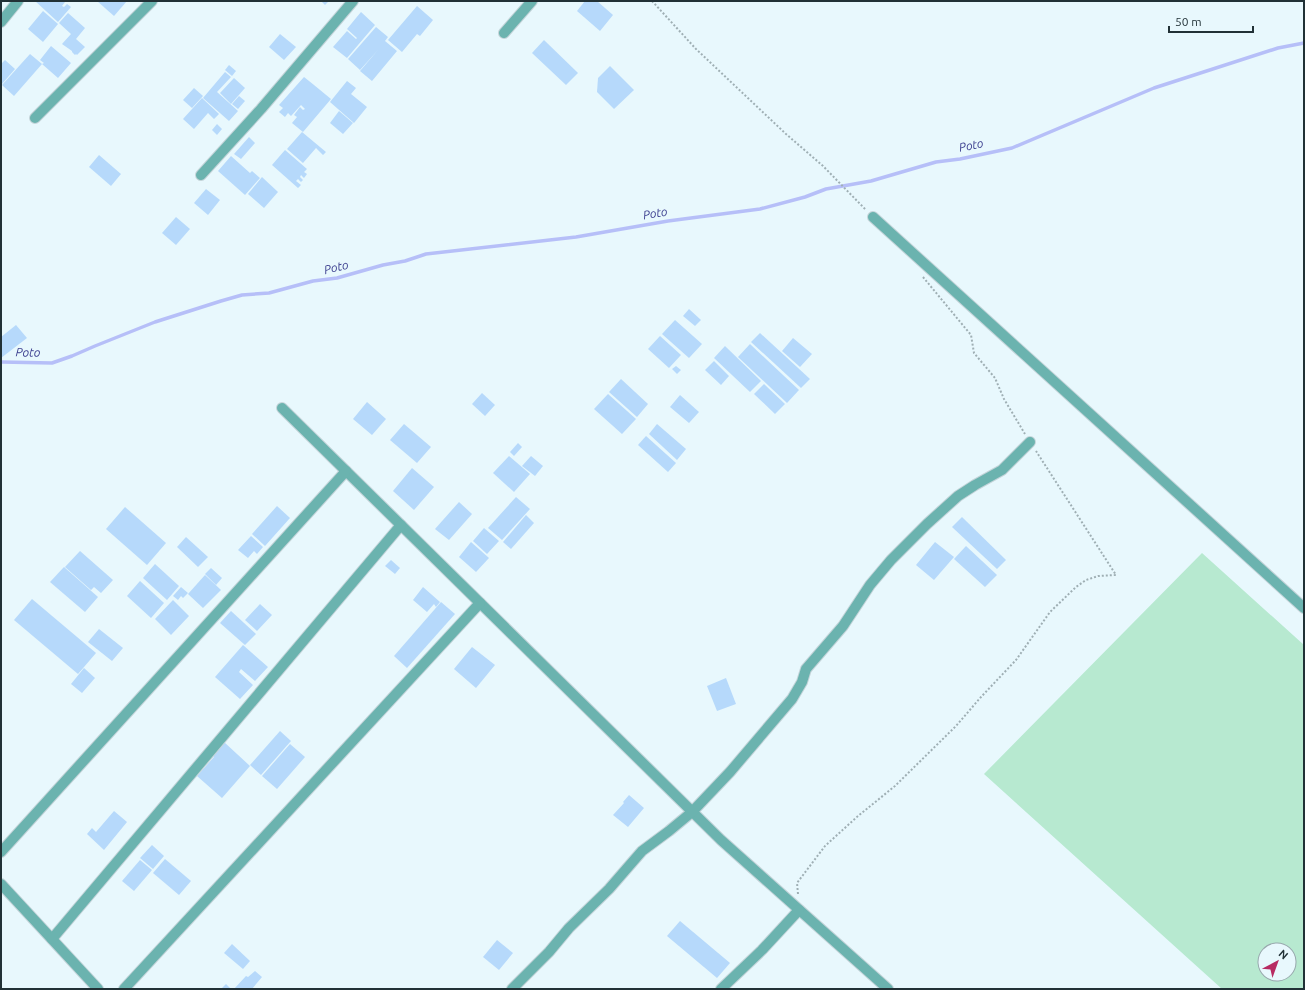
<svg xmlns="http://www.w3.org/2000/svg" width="1305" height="990" font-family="Ubuntu,sans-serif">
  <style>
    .green { fill: #b7e9d0; fill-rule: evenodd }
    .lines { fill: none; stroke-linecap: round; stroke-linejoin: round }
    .stream { stroke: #b6bff8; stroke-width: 3.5 }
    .building { fill: #b6d9fb }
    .minor-casing { stroke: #c4d4d9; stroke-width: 12 }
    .path { stroke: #9fafb4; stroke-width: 2; stroke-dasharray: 2 2; stroke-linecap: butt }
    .minor { stroke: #6bb3af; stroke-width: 10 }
    .labels { text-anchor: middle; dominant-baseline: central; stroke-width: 3; stroke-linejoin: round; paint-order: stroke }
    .water-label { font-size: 12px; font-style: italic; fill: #3a3d8e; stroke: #e8f8fd }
  </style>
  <rect width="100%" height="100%" fill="#e8f8fd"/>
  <path class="green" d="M1202 553 1304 645V989H1222L984 774ZM1265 950H1289V974H1265Z"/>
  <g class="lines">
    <polyline class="stream" points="1,362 52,363 72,356 95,346 155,322 221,301 242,295 269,293 313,281 337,278 383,265 405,261 426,254 576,237 668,221 760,209 805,197 826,189 871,181 936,162 960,159 1012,148 1154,88 1278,48 1304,43"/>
  </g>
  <g class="building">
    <polygon points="35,1 57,1 58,2 63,1 65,2 62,6 64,7 67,4 71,7 58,22"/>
    <polygon points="97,1 127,1 114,16"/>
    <polygon points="321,1 329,1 325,5"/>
    <polygon points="585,1 597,1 613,15 600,31 577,11"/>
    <polygon points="417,6 433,20 420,36 417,34 402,52 388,40"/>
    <polygon points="43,11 58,24 43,42 28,29"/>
    <polygon points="361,12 375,25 347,58 333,47 347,31 356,39 357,38 347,29 356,18 359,20 356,18"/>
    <polygon points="68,13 85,28 76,39 85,47 77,55 76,54 75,55 72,52 72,51 62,44 71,34 59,23"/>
    <polygon points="376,27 388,37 385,41 397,51 372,81 360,71 378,50 360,70 348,59"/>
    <polygon points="280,34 296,47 284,60 269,47"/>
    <polygon points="544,40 578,73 566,85 532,53"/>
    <polygon points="51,46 71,63 58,78 42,64 44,63 40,60"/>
    <polygon points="30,54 42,64 14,96 2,85"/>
    <polygon points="5,60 15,69 2,84 1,83 1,62 2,63"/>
    <polygon points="229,65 236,71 232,76 225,70"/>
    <polygon points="610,66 634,90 614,109 597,92 598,78"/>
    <polygon points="225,72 231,77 217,92 238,111 229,121 203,98"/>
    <polygon points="304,77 314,85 310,90 314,85 331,99 303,132 292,123 297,117 294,115 300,107 303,110 305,109 301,105 291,116 288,113 285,117 279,112 283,108 279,105"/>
    <polygon points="234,78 245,88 231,104 220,93"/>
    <polygon points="347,81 356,88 351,94 367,107 354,123 330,102"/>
    <polygon points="194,88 203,96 192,108 183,100"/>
    <polygon points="239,96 245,101 238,109 232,104"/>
    <polygon points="202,98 219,114 214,119 208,113 194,129 183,119"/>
    <polygon points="339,111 353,123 343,134 330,123"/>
    <polygon points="217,124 222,129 217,135 212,130"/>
    <polygon points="302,132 326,152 323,155 316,148 303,163 287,149"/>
    <polygon points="249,137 255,143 241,159 234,154"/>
    <polygon points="285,150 307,169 304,172 307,174 304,178 301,175 300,177 303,180 301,182 298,179 296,181 301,185 298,188 272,165"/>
    <polygon points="99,155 121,174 111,186 89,167"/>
    <polygon points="231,156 250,173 252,171 260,178 245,195 218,171"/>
    <polygon points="262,177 278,192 264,208 248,194"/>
    <polygon points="206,189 220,200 208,215 194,203"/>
    <polygon points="176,217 190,229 176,245 162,233"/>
    <polygon points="689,309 701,320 695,326 683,316"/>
    <polygon points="675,320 702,344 689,358 662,334"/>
    <polygon points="16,325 27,338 1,358 1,337"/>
    <polygon points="760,333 810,379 801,388 751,342"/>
    <polygon points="660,336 681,355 669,368 648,349"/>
    <polygon points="793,338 812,354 800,367 782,351"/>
    <polygon points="750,344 799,390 787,403 738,357"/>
    <polygon points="725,346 761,381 750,392 714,358"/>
    <polygon points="714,361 729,376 721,385 705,370"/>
    <polygon points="676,366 681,370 677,374 672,369"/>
    <polygon points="621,379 648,404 637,417 609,392"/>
    <polygon points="764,384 785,404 775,414 754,394"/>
    <polygon points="482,393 495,405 485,416 472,404"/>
    <polygon points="608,394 636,419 622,434 594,409"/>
    <polygon points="680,395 699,412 689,423 670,407"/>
    <polygon points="367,402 386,419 372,435 353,419"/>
    <polygon points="404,424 431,447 417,463 390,440"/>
    <polygon points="657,424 686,449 677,460 649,434"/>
    <polygon points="646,436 676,463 668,472 638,445"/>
    <polygon points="518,443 522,447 514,456 510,452"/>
    <polygon points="509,456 530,474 514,492 493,473"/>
    <polygon points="531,456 543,466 535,476 522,466"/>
    <polygon points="412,468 434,487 414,510 393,491"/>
    <polygon points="516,497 530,509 502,540 488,528"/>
    <polygon points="459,502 472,514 449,540 435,529"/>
    <polygon points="277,506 290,518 265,546 252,534"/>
    <polygon points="125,507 166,543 147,565 106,529"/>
    <polygon points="526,515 534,523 511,549 503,542"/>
    <polygon points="962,517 1006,560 997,569 952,527"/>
    <polygon points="484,528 499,541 487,554 473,541"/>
    <polygon points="251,536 263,547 257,554 254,551 248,558 238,550"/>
    <polygon points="186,537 208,557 198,567 177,547"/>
    <polygon points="471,542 489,558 476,572 459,557"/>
    <polygon points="935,542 954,557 934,580 916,565"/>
    <polygon points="966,546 997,575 985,587 954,559"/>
    <polygon points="80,551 113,580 101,593 94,587 91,590 65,567"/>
    <polygon points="391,560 400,568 395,574 385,566"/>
    <polygon points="155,564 179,586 167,600 143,578"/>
    <polygon points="64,567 98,597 85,612 50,582"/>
    <polygon points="211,568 222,578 216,585 205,574"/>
    <polygon points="205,575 221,590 203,608 188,594"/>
    <polygon points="140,581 164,603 151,618 127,596"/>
    <polygon points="181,587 188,593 183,598 181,596 178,600 173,596"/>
    <polygon points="423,587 440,602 436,607 434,604 427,612 413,600"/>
    <polygon points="32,599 96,653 78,674 14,620"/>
    <polygon points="173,600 189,616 171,635 155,619"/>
    <polygon points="441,602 455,614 407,668 394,656"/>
    <polygon points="260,604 272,615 257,631 245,620"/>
    <polygon points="231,611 256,634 245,645 220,623"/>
    <polygon points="99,629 123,648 112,661 88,642"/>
    <polygon points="243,645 268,667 255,681 241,669 239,672 253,685 240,699 215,677"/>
    <polygon points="472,647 495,665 476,688 454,669"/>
    <polygon points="84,668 95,678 82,693 71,684"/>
    <polygon points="726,678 736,704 717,711 707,686"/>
    <polygon points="280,731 291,741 261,775 250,765"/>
    <polygon points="224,742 250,766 222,798 197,776 214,757 213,755"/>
    <polygon points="290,744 305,757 277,789 262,776"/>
    <polygon points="629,795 644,808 628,827 613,815 624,803 623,802"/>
    <polygon points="114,811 127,822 104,850 87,834 92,828 96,832"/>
    <polygon points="152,845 164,856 153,869 140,858"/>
    <polygon points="165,859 191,881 179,895 153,873"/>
    <polygon points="140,860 152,870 134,891 122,881"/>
    <polygon points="680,921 730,963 717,978 667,936"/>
    <polygon points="497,940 513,953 499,970 483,957"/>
    <polygon points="232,944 250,961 243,969 224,953"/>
    <polygon points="255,971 262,977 252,989 234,989 246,976 248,977"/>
    <polygon points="226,984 231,989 221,989"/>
  </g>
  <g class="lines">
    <g class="minor-casing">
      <g id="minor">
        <polyline points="1,22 18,1"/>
        <polyline points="504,33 532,1"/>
        <polyline points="35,118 152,1"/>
        <polyline points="201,175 261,109 353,1"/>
        <polyline points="873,217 1304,608"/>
        <polyline points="282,408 721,840 888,989"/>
        <polyline points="1,852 346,471"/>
        <polyline points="1,884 98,989"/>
        <polyline points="52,939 401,525"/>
        <polyline points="124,989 480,603"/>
        <polyline points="512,989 549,952 569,928 609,889 642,851 669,831 692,812 730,772 792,699 802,682 806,669 843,626 870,585 891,560 927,524 958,496 975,485 1002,470 1030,442"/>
        <polyline points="721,989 762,950 799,910"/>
      </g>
    </g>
    <g class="path">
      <polyline points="652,1 696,49 786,134 823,166 866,210"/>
      <polyline points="923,277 971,335 974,353 995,378 1004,399 1025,434"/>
      <polyline points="798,894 797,883 825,846 858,816 895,786 956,726 981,697 1016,660 1050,612 1076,587 1086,580 1098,576 1116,575 1036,451"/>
    </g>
    <use href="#minor" class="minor"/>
  </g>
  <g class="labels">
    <g class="water-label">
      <text transform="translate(971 145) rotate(-11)">Poto</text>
      <text transform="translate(655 213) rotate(-10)">Poto</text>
      <text transform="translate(336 267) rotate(-13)">Poto</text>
      <text transform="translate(28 352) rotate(1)">Poto</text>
    </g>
  </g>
  <rect width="1305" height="990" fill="none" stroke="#213136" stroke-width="4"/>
  <g transform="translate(1277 962) rotate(41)"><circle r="19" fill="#e8f8fd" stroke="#98a8ad"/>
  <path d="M0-3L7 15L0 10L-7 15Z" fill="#b72b62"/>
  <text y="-6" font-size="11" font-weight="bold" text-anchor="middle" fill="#213136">N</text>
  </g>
  <path d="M1169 26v6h84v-6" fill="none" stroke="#213136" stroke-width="2"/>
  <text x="1175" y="26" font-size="12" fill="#213136" stroke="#e8f8fd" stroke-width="3" paint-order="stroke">50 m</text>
</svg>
